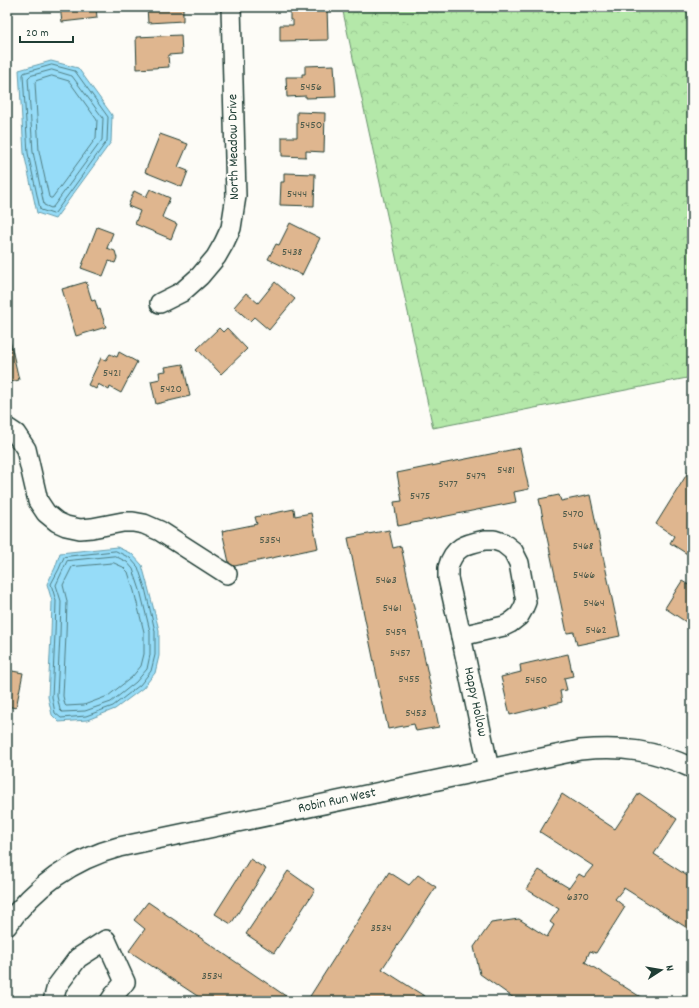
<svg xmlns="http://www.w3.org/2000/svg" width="699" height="1008" font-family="Dekko,sans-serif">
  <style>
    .forest { fill: url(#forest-crowns); stroke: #6a926e }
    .water { fill: #96dcf8; stroke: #669caa }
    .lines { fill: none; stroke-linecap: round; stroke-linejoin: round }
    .shore { stroke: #4f7d82; stroke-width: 1 }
    .building { fill: #dfb68f; stroke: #1f3d34 }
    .minor-casing { stroke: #1f3d34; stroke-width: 22 }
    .minor { stroke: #fdfcf7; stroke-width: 19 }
    .labels { text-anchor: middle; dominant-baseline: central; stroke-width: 3.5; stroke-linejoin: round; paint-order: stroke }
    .number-label { font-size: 12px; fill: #4f5b4b }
    .street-label { font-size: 14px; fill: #1f3d34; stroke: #fdfcf7 }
  </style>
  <defs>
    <pattern id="forest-crowns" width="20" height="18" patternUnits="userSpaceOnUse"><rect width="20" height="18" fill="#b4e8a9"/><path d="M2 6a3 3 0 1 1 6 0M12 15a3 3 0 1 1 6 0" fill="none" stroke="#9ac892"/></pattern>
  </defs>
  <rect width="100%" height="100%" fill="#fdfcf7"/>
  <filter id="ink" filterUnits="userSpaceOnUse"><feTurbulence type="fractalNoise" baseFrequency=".025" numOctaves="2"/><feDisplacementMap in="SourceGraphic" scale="8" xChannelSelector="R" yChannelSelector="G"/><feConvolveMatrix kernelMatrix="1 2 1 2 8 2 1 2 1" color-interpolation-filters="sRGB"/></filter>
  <g filter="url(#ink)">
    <polygon class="forest" points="342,7 686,7 692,32 692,377 433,428"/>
    <g class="water">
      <polygon points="51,61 78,68 112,115 111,142 55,219 37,213 24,153 19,70"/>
      <polygon points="117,547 132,554 142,565 148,587 159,630 159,656 155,673 143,688 115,709 87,720 59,722 52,715 48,697 51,634 52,601 47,584 55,568 60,553"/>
    </g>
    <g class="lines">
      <g class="shore">
        <polygon points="52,65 75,71 108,117 107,141 55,213 53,214 41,210 40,209 28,153 23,75 24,73"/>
        <polygon points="52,70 72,76 103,118 102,140 53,207 51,208 44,205 33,152 28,78 30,76"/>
        <polygon points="52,76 69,81 97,120 96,138 52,198 50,198 49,197 39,151 35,83 36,81"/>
        <polygon points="116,551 130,558 138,567 145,588 155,631 155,655 151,671 140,685 113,706 86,716 61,718 55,713 52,697 55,634 56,601 51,584 59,569 64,557"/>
        <polygon points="115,556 127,562 133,569 140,590 150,631 150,655 147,669 136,682 111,702 85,711 62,712 60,710 57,696 60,635 61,601 56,585 67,561"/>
        <polygon points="114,563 123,567 128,572 134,591 144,632 144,654 141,666 132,677 108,696 84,705 66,706 65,705 63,696 66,635 67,601 63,585 72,567"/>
      </g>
    </g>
    <g class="building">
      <polygon points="60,7 96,7 97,18 62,22"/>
      <polygon points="147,7 183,7 183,21 148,23"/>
      <polygon points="327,8 328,40 280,41 280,25 293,25 293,20 290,20 290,10 297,10 296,9"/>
      <polygon points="181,35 182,54 168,55 169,67 137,69 136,37"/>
      <polygon points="334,65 336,97 306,98 306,96 287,97 286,77 302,77 302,74 305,74 305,66"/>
      <polygon points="297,112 325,113 324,152 306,151 306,157 282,156 282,137 297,137"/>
      <polygon points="160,134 188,144 178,167 188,171 182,187 145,172"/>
      <polygon points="284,173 315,174 314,206 280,205 281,182 284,182"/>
      <polygon points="150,189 170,198 162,217 177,224 171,239 135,224 140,211 128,206 134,191 146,197"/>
      <polygon points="290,223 320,238 302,275 268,259 276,244 279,245"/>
      <polygon points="97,227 113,233 107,248 115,251 117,258 115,263 109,261 103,276 81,268"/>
      <polygon points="86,282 92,301 95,300 98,310 100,309 106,327 76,336 62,289"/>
      <polygon points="275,282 295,299 269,330 254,317 250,321 234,307 246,293 258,303"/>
      <polygon points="7,327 19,380 7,383"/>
      <polygon points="219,328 223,332 227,328 247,349 221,374 197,349"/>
      <polygon points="119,352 137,362 121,393 110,387 109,390 98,384 96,389 88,385 101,358 106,360 110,354 117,357"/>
      <polygon points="183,364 190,396 156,404 151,381 160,379 159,372 166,371 165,367"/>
      <polygon points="520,448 529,489 514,492 516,502 398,526 394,502 402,501 397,473"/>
      <polygon points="692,466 692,557 670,543 674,536 656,524"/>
      <polygon points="559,495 561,501 590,495 620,636 577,645 574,632 567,633 539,499"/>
      <polygon points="294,509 295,516 311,513 318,548 230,567 222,531 257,524 255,517"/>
      <polygon points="389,530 393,548 401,546 439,727 416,731 414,724 388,729 348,538"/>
      <polygon points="682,581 692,587 692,626 665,608"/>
      <polygon points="568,654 573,676 564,678 567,690 560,691 562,702 510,715 501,677 521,672 520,665"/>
      <polygon points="7,670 23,673 16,708 7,706"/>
      <polygon points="639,793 677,819 654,854 692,879 692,931 624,888 615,899 625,907 596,953 590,951 585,962 647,1001 518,1001 480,974 474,947 491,923 519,919 547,937 554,925 550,922 559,909 526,889 539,870 569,888 579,874 584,877 593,866 540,832 562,794 615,829"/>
      <polygon points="250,859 266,869 231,924 215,914"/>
      <polygon points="288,871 315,890 274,953 246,934"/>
      <polygon points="389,872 409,885 418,875 436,887 382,969 432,1001 307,1001"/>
      <polygon points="148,902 293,1001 205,1001 129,951 145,929 134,920"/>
    </g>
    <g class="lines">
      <g class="minor-casing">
        <g id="minor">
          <polyline points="160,303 182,292 200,276 216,257 224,243 231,228 236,196 231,7"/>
          <polyline points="7,428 16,434 26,449 38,501 46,513 57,522 66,526 80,529 92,528 123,522 133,522 144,524 160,531 227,574"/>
          <path d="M485 540H494L503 543 513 551 519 563 526 602 523 609 519 616 510 623 504 626 461 636 448 578C448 574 448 571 448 568 453 547 466 544 485 540Z"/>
          <polyline points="461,636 489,769"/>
          <path d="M7 926C33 887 74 859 119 847L580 750C622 746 654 750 692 768"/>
          <polyline points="53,1001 57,986 78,958 106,940 125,982 114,995 110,1001"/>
        </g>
      </g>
      <use href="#minor" class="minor"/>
    </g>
  </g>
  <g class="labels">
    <g class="number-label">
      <text x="311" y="87">5456</text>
      <text x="311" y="125">5450</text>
      <text x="297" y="194">5444</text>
      <text x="292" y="252">5438</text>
      <text x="112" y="373">5421</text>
      <text x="171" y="389">5420</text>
      <text x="506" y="470">5481</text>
      <text x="476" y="476">5479</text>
      <text x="448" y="484">5477</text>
      <text x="420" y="496">5475</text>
      <text x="573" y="514">5470</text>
      <text x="270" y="540">5354</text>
      <text x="583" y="546">5468</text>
      <text x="584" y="575">5466</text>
      <text x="386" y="580">5463</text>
      <text x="594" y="603">5464</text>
      <text x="392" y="608">5461</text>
      <text x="596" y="630">5462</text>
      <text x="396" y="632">5459</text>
      <text x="400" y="653">5457</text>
      <text x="409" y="679">5455</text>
      <text x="536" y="680">5450</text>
      <text x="416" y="713">5453</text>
      <text x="578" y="897">6370</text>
      <text x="381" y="928">3534</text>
      <text x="212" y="976">3534</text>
    </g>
    <g class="street-label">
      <text transform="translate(234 147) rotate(-91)">North Meadow Drive</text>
      <text transform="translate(475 702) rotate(78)">Happy Hollow</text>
      <text transform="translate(337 801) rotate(-12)">Robin Run West</text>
    </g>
  </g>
  <rect width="699" height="1008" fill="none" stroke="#fdfcf7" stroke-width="24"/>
  <rect x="12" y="12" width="675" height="984" fill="none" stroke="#1f3d34" stroke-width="1.5" filter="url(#ink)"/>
  <g transform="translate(661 970) rotate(78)" stroke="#fdfcf7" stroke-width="3" paint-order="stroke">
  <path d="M0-3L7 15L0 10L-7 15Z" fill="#1f3d34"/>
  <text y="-6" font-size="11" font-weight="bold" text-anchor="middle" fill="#1f3d34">N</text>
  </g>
  <path d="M20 36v6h53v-6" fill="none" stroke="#1f3d34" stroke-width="2"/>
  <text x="26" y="36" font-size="12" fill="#1f3d34" stroke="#fdfcf7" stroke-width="3" paint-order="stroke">20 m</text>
</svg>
